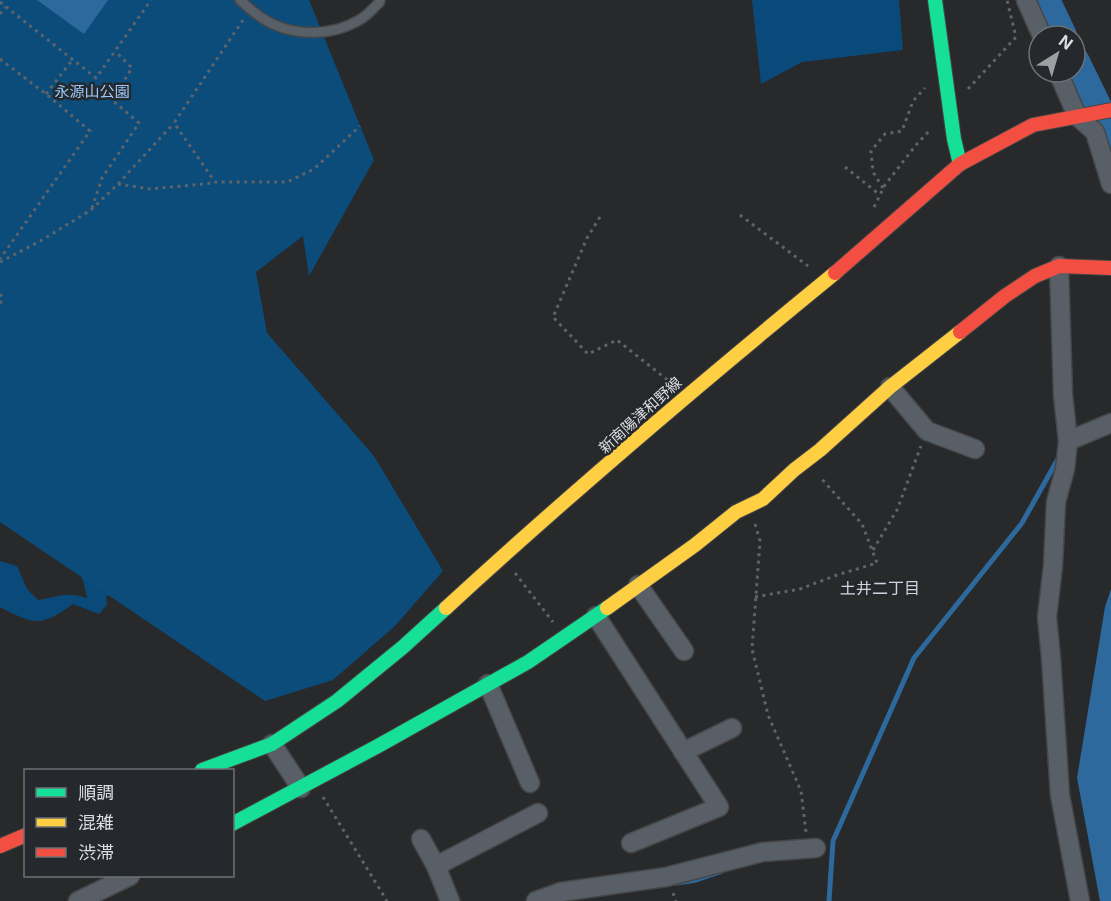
<svg xmlns="http://www.w3.org/2000/svg" width="1111" height="901" font-family="Inter,'Noto Sans JP',sans-serif">
  <style>
    .green { fill: #0a4a7a }
    .forest { fill: #0b4c7b }
    .water { fill: #2e699e }
    .lines { fill: none; stroke-linecap: round; stroke-linejoin: round }
    .stream { stroke: #2e699e; stroke-width: 5 }
    .river { stroke: #2e699e; stroke-width: 30 }
    .lane-casing { stroke: #454647; stroke-width: 12 }
    .street-casing { stroke: #454647; stroke-width: 21 }
    .fast-casing { stroke: #454647; stroke-width: 16 }
    .slow-casing { stroke: #454647; stroke-width: 16 }
    .jam-casing { stroke: #454647; stroke-width: 16 }
    .path { stroke: #5e6469; stroke-width: 3; stroke-dasharray: 3 4.5; stroke-linecap: butt }
    .lane { stroke: #585f67; stroke-width: 9 }
    .street { stroke: #585f67; stroke-width: 18 }
    .fast { stroke: #16e098; stroke-width: 14 }
    .slow { stroke: #ffcf43; stroke-width: 14 }
    .jam { stroke: #f24e42; stroke-width: 14 }
    .labels { text-anchor: middle; dominant-baseline: central; stroke-width: 5; stroke-linejoin: round; paint-order: stroke }
    .park-label { font-size: 15px; fill: #9bcbfc; stroke: #25292d }
    .street-label { font-size: 15px; fill: #dcdfe2; stroke: #25292d }
    .neighbourhood-label { font-size: 16px; fill: #ced4d9; stroke: #25292d }
  </style>
  <rect width="100%" height="100%" fill="#27292b"/>
  <g class="green">
    <polygon points="752,0 899,0 903,50 802,62 761,84"/>
    <path d="M71 548 117 591 106 597 107 605 99 614 73 604C41 627 34 625 0 607V561L17 566 27 589 38 600C58 597 66 591 87 598L84 584Z"/>
  </g>
  <polygon class="forest" points="0,0 309,0 374,160 309,276 303,236 256,272 267,333 374,456 443,571 395,626 333,680 265,701 0,522"/>
  <g class="water">
    <polygon points="37,0 108,0 84,34"/>
    <polygon points="1111,589 1111,901 1100,901 1077,778 1105,607"/>
  </g>
  <g class="lines">
    <g class="stream">
      <polyline points="677,883 696,880 720,872"/>
      <polyline points="829,901 833,841 914,658 1022,523 1059,457"/>
    </g>
    <g class="river">
      <polyline points="1045,0 1062,36"/>
      <polyline points="1075,62 1109,132 1111,140"/>
    </g>
    <g class="lane-casing">
      <path id="lane" d="M240 0C247 6 254 13 262 18 291 37 332 37 361 19 368 15 373 8 379 3L380 0"/>
    </g>
    <g class="street-casing">
      <g id="street">
        <polyline points="1026,0 1042,36"/>
        <polyline points="1058,72 1077,116 1095,132 1111,184"/>
        <polyline points="1059,266 1063,395 1068,441 1065,469 1056,502 1053,566 1047,617 1051,658 1060,795 1080,901"/>
        <polyline points="890,387 927,431 975,449"/>
        <polyline points="1068,441 1111,423"/>
        <polyline points="638,585 684,651"/>
        <polyline points="596,616 719,807 631,843"/>
        <polyline points="488,684 530,783"/>
        <polyline points="272,744 301,788"/>
        <polyline points="683,752 732,728"/>
        <polyline points="421,839 436,866"/>
        <polyline points="78,901 130,876"/>
        <polyline points="450,901 436,866 538,813"/>
        <polyline points="536,901 561,892 666,877 763,852 816,848"/>
      </g>
    </g>
    <g class="fast-casing">
      <g id="fast">
        <polyline points="935,0 954,139 960,164"/>
        <polyline points="202,770 272,744 337,701 403,647 446,608"/>
        <polyline points="232,824 378,746 528,662 607,608"/>
      </g>
    </g>
    <g class="slow-casing">
      <g id="slow">
        <path d="M446 608C572 492 703 381 835 273"/>
        <polyline points="607,608 695,545 736,512 763,499 794,470 820,450 890,387 960,332"/>
      </g>
    </g>
    <g class="jam-casing">
      <g id="jam">
        <polyline points="835,273 960,164 1033,125 1111,110"/>
        <polyline points="960,332 1005,296 1035,276 1059,266 1111,268"/>
        <polyline points="0,846 26,835"/>
      </g>
    </g>
    <g class="path">
      <polyline points="0,2 96,78 151,0"/>
      <polyline points="0,14 5,7"/>
      <polyline points="243,20 174,123 215,182 287,182 314,169 360,126"/>
      <polyline points="0,59 46,94 90,131 0,259"/>
      <polyline points="968,89 1016,37 1007,0"/>
      <polyline points="46,94 73,59"/>
      <polyline points="845,167 880,195"/>
      <polyline points="118,184 150,189 214,183"/>
      <polyline points="883,188 873,172 871,151 885,134 902,131 913,101 925,88"/>
      <polyline points="874,207 885,185 916,145 929,131"/>
      <polyline points="92,208 102,178 139,123 112,100 132,68 115,51"/>
      <polyline points="740,215 808,266"/>
      <polyline points="600,217 587,238 553,317 588,354 617,340 670,382"/>
      <polyline points="0,262 42,240 91,210 118,184 174,123"/>
      <polyline points="0,294 2,297 0,305"/>
      <polyline points="755,524 760,541 752,649 768,715 801,791 806,832"/>
      <polyline points="873,550 897,510 921,446"/>
      <polyline points="515,573 553,622"/>
      <polyline points="755,597 800,589 837,575 877,563 862,524 820,477"/>
      <polyline points="323,797 387,901"/>
      <polyline points="673,893 676,901"/>
    </g>
    <use href="#lane" class="lane"/>
    <use href="#street" class="street"/>
    <use href="#fast" class="fast"/>
    <use href="#slow" class="slow"/>
    <use href="#jam" class="jam"/>
  </g>
  <g class="labels">
    <g class="park-label">
      <text x="92" y="91">永源山公園</text>
    </g>
    <g class="street-label">
      <text transform="translate(640 415) rotate(-42)">新南陽津和野線</text>
    </g>
    <g class="neighbourhood-label">
      <text x="880" y="588">土井二丁目</text>
    </g>
  </g>
  <rect x="24" y="769" width="210" height="108" fill="#25292d" stroke="#6e7275" stroke-width="1.5"/>
  <rect x="36" y="788" width="30" height="9" fill="#16e098" stroke="#6e7275" stroke-width="1.5"/>
  <text x="78" y="799" font-size="18" fill="#dcdfe2">順調</text>
  <rect x="36" y="818" width="30" height="9" fill="#ffcf43" stroke="#6e7275" stroke-width="1.5"/>
  <text x="78" y="829" font-size="18" fill="#dcdfe2">混雑</text>
  <rect x="36" y="848" width="30" height="9" fill="#f24e42" stroke="#6e7275" stroke-width="1.5"/>
  <text x="78" y="859" font-size="18" fill="#dcdfe2">渋滞</text>
  <g transform="translate(1057 54) rotate(37)"><circle r="28" fill="#25292d" stroke="#6e7275" stroke-width="1.5"/>
  <path d="M0-4.5L10 22L0 15L-10 22Z" fill="#9d9fa2"/>
  <text y="-9" font-size="16" font-weight="bold" text-anchor="middle" fill="#dcdfe2">N</text>
  </g>
</svg>
